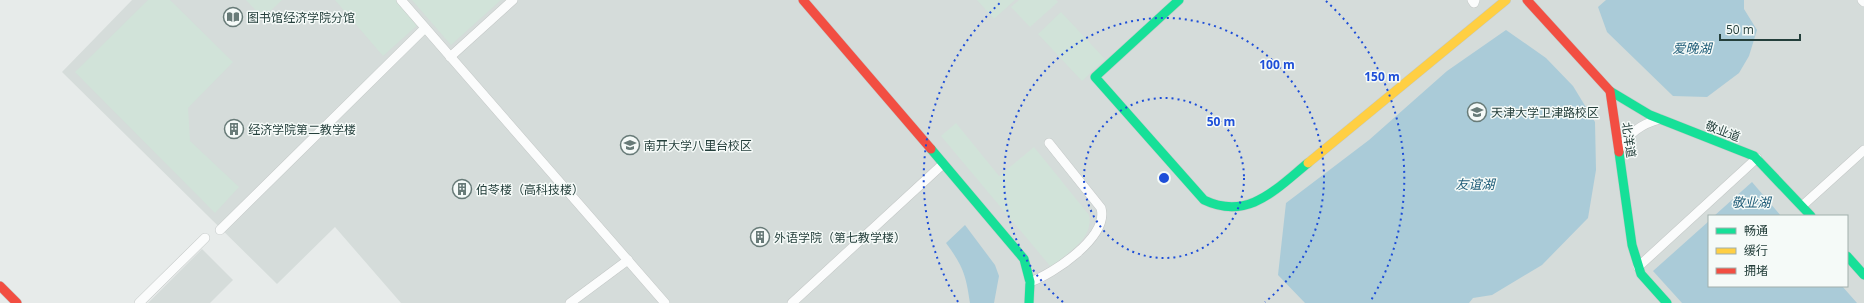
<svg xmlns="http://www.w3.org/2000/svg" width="1864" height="303" font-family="'Open Sans','Noto Sans SC',sans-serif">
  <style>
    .built { fill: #d5dcda; fill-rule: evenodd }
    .green { fill: #d1e3d9 }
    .water { fill: #aacbd8 }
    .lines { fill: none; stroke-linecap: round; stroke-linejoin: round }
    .street-casing { stroke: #c4c8c7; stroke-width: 10 }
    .fast-casing { stroke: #c2c9c7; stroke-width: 10 }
    .slow-casing { stroke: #c2c9c7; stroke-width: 10 }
    .jam-casing { stroke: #c2c9c7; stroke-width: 10 }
    .street { stroke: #fbfcfc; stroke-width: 9 }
    .fast { stroke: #16e098; stroke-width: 9 }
    .slow { stroke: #ffcf43; stroke-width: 9 }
    .jam { stroke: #f24e42; stroke-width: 9 }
    .ring { fill: none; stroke: #1d4ed8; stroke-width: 2; stroke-dasharray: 2 4 }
    .labels { text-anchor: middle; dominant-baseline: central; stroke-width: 3; stroke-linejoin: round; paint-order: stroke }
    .poi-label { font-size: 12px; fill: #243f3b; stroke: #f5faf8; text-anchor: start }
    .street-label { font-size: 12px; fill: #243f3b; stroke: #f5faf8 }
    .water-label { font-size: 13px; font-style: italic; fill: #215e79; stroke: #f5faf8 }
    .centre { fill: #1d4ed8; stroke: #f5faf8; stroke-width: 2 }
    .ring-label { font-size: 12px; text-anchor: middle; font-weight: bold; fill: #1d4ed8; stroke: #f5faf8; stroke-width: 3; stroke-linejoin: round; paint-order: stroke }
  </style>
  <rect width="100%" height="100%" fill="#e7ebea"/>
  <g class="built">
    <path d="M132 0H1864V303H401L335 227 277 284 62 72ZM1709 216H1847V286H1709Z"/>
    <polygon points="202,249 233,280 210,303 148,303"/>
  </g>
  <g class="green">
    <polygon points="148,0 170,0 233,62 188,108 190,141 239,187 215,213 75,72"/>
    <polygon points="246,0 282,0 263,18"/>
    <polygon points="335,0 403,0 422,21 383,56"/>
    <polygon points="412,0 501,0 451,45"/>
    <polygon points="977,0 1015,0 994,19"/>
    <polygon points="1019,0 1056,0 1058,2 1030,27 1011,7"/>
    <polygon points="1061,12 1105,59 1082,81 1038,34"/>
    <path d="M956 123 999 176 1034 147 1089 215C1094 239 1067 253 1051 267L941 136Z"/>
  </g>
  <g class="water">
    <polygon points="1606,0 1744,0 1744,9 1757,30 1749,56 1739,73 1707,97 1673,96 1607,32 1598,7"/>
    <polygon points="1506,30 1546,58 1573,86 1595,122 1596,170 1588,218 1542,265 1492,295 1473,298 1469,303 1305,303 1278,275 1286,203 1369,140 1447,71"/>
    <polygon points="1752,182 1781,216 1714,216"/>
    <polygon points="1709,221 1709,286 1842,286 1857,303 1682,303 1653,271"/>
    <path d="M965 225 995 265 999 276 994 303H970C966 275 963 266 946 243Z"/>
  </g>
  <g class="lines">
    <g class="street-casing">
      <g id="street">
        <polyline points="401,0 665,303"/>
        <polyline points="1472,0 1474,3 1475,0"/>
        <polyline points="1862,0 1864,2"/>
        <polyline points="450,57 513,0"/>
        <path d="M1619 150C1629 133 1641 124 1660 119"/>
        <polyline points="1802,206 1864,150"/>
        <polyline points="220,230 425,28"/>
        <polyline points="1638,267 1757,158"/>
        <path d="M1030 282C1053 274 1109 237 1101 208L1049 143"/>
        <polyline points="139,303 205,238"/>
        <polyline points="570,303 628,260"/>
        <polyline points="792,303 943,164"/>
      </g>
    </g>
    <g class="fast-casing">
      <g id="fast">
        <path d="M1179 0 1095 77 1204 200C1248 221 1276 189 1308 163"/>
        <polyline points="1610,91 1650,115 1754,156 1811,216"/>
        <polyline points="931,149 1024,259 1030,282 1029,303"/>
        <polyline points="1619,152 1632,245 1641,274 1667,303"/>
        <polyline points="1847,256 1864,275"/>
      </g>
    </g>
    <g class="slow-casing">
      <polyline id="slow" points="1308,163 1506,0"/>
    </g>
    <g class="jam-casing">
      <g id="jam">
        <polyline points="803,0 931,149"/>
        <polyline points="1527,0 1610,91 1619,152"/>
        <polyline points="0,286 17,303"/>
      </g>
    </g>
    <use href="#street" class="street"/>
    <use href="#fast" class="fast"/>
    <use href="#slow" class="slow"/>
    <use href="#jam" class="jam"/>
  </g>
  <g class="ring">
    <circle cx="1164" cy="178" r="80"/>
    <path d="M1063 302A160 160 0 1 1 1265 302"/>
    <path d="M958 302A240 240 0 0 1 1002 1M1326 1A240 240 0 0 1 1370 302"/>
  </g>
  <defs>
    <g id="library-ring" transform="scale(1)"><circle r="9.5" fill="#f5faf8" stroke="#687b78" stroke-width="1.5"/><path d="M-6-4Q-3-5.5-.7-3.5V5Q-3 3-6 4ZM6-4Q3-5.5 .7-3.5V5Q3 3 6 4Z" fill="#687b78"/></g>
    <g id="university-ring" transform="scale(1)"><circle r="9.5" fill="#f5faf8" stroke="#687b78" stroke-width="1.5"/><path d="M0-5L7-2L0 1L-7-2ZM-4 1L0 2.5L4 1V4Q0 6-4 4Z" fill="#687b78"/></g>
    <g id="building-ring" transform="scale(1)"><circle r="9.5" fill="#f5faf8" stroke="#687b78" stroke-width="1.5"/><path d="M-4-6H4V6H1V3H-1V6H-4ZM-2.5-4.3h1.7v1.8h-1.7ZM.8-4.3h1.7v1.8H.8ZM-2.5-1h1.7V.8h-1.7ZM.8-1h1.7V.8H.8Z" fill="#687b78"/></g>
  </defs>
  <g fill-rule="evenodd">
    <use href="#library-ring" x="233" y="17"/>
    <use href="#university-ring" x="1477" y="112"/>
    <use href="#building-ring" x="234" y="129"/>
    <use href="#university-ring" x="630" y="145"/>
    <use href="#building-ring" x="462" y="189"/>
    <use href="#building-ring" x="760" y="237"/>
  </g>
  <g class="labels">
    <g class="poi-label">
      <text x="247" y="17">图书馆经济学院分馆</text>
      <text x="1491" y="112">天津大学卫津路校区</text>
      <text x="248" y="129">经济学院第二教学楼</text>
      <text x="644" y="145">南开大学八里台校区</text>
      <text x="476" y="189">伯苓楼（高科技楼）</text>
      <text x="774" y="237">外语学院（第七教学楼）</text>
    </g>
    <g class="street-label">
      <text transform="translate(1723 131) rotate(21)">敬业道</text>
      <text transform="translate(1629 140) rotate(82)">北洋道</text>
    </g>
    <g class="water-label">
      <text x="1692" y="48">爱晚湖</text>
      <text x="1475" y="184">友谊湖</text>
      <text x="1751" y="202">敬业湖</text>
    </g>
  </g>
  <circle cx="1164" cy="178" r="6" class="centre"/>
  <g class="ring-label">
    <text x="1277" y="69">100 m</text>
    <text x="1382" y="81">150 m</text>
    <text x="1221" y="126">50 m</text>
  </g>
  <rect x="1708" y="215" width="140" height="72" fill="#f5faf8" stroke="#a1afac"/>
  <rect x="1716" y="228" width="20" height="6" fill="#16e098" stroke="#a1afac"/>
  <text x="1744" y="235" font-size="12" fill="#243f3b">畅通</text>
  <rect x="1716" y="248" width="20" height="6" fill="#ffcf43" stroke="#a1afac"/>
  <text x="1744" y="255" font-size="12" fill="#243f3b">缓行</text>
  <rect x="1716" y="268" width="20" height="6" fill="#f24e42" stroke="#a1afac"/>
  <text x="1744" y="275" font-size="12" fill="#243f3b">拥堵</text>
  <path d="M1720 34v6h80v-6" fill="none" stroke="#243f3b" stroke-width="2"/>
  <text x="1726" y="34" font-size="12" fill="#243f3b" stroke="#f5faf8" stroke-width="3" paint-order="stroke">50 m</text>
</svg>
